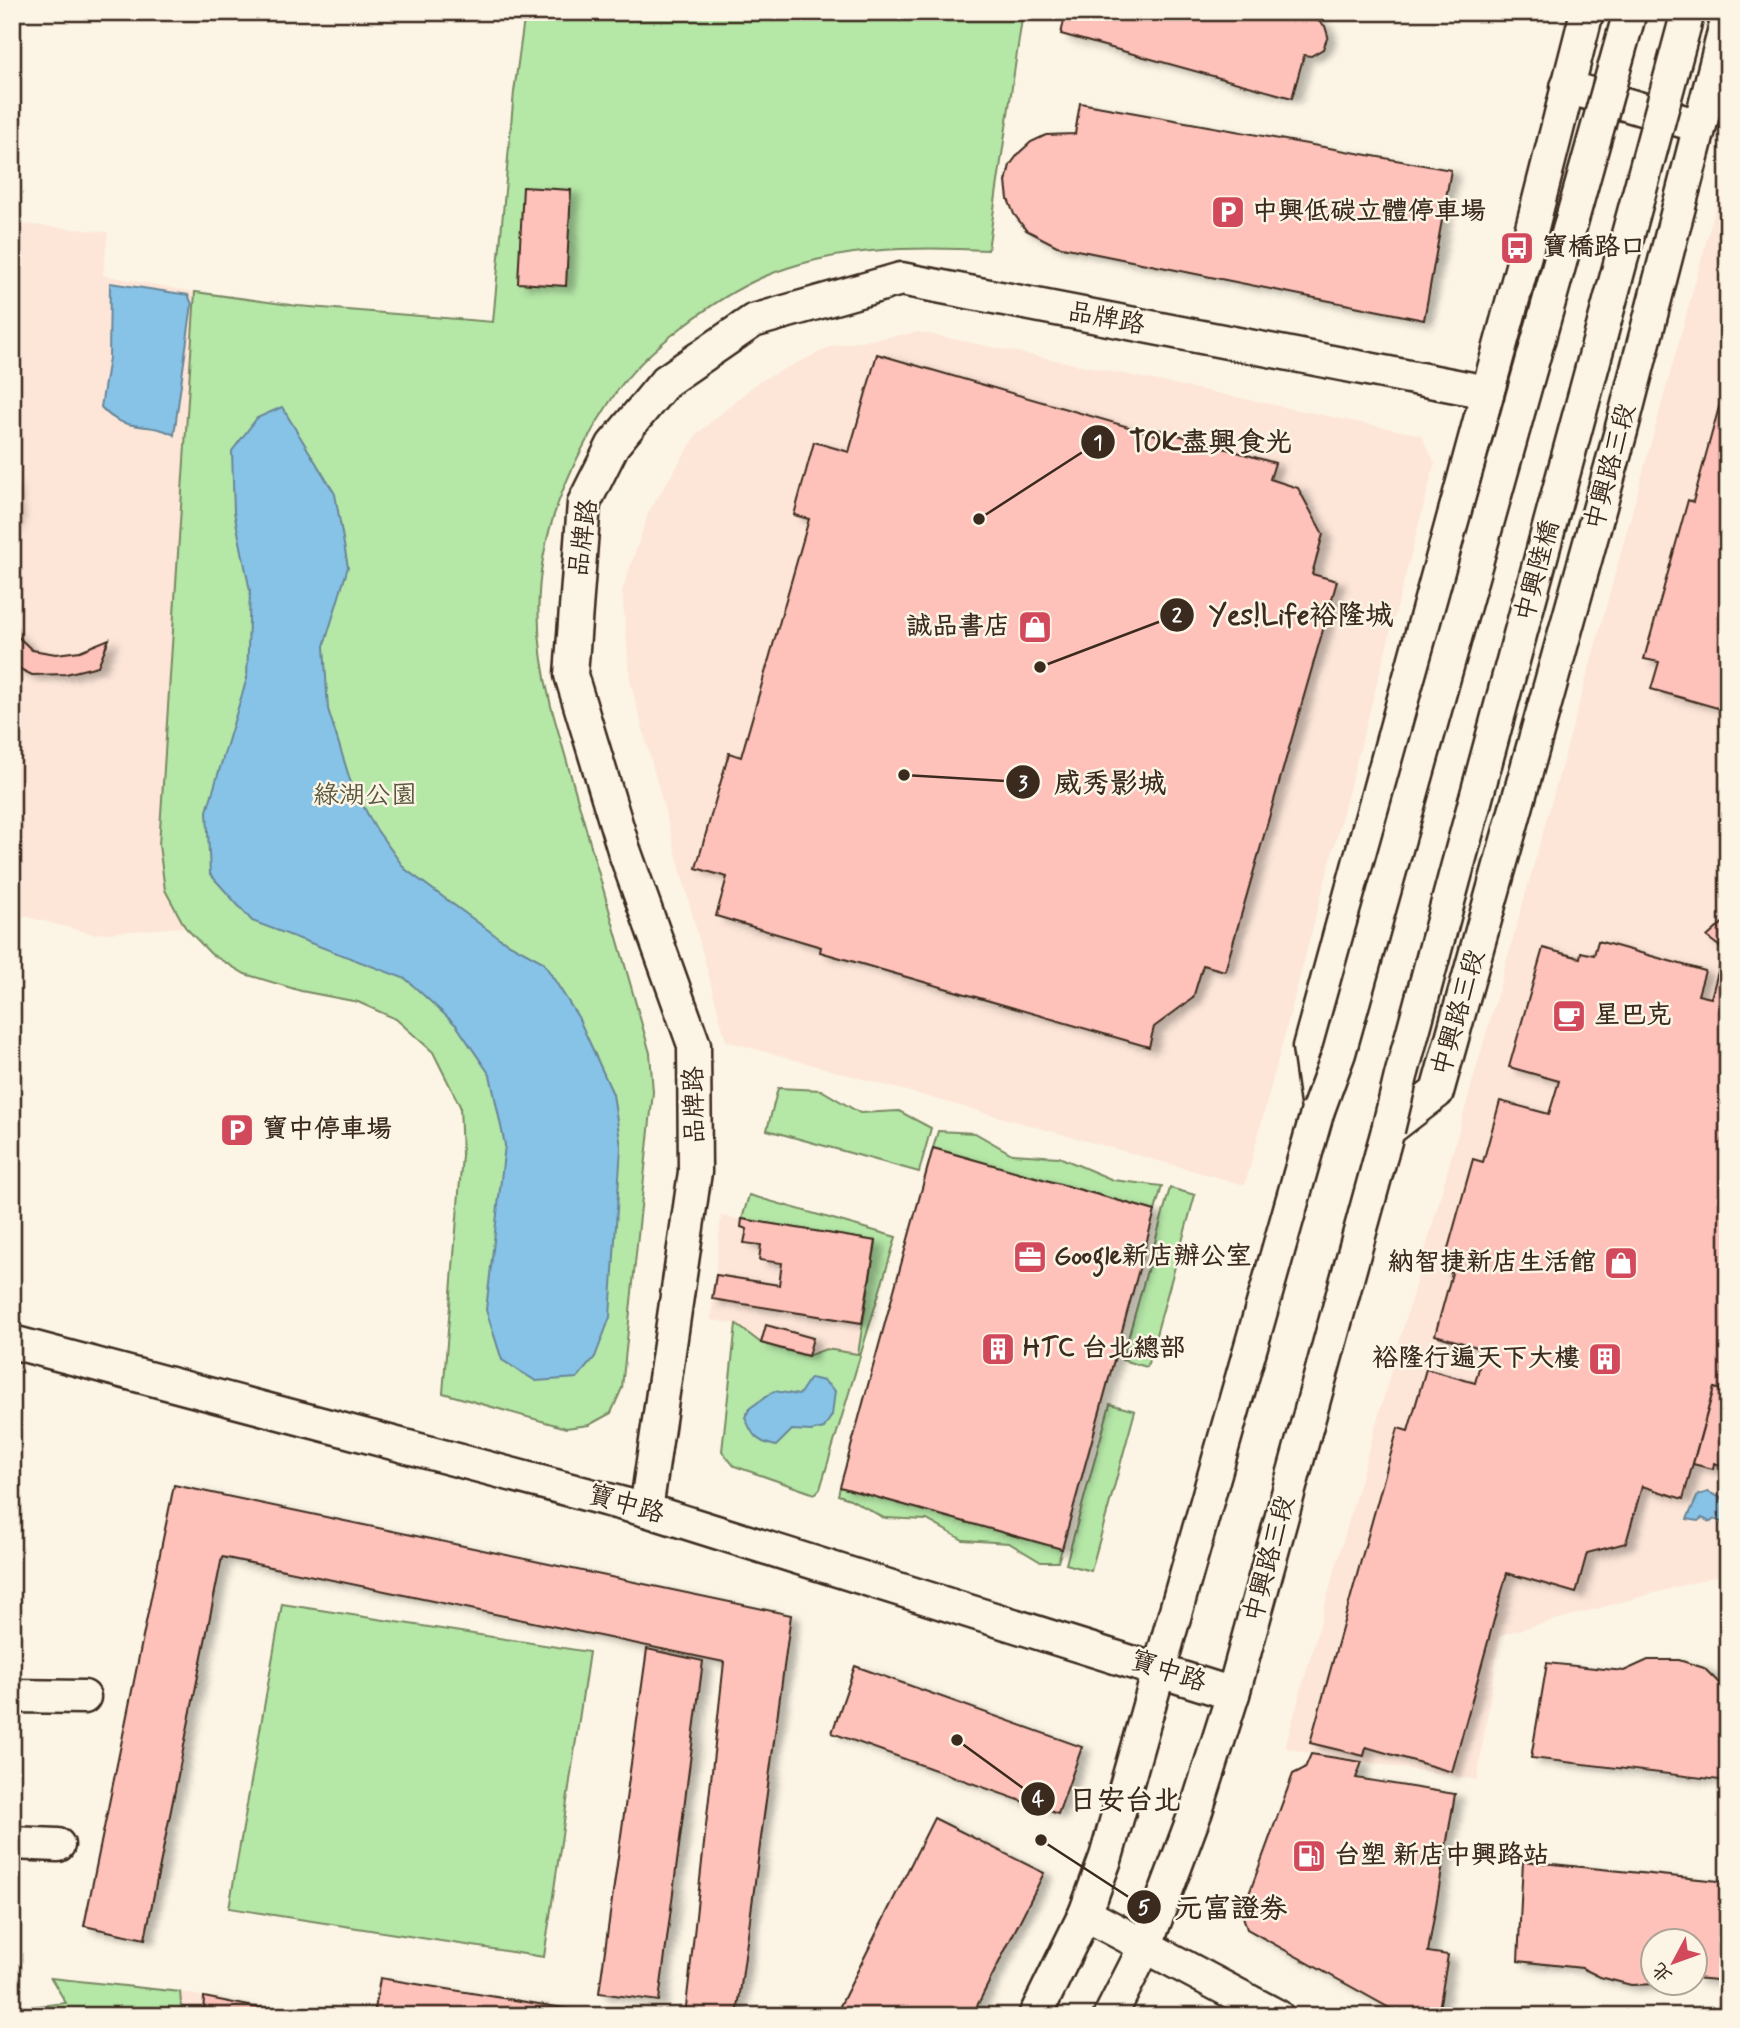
<svg xmlns="http://www.w3.org/2000/svg" width="1740" height="2028" font-family="Mynerve,'LXGW WenKai TC',sans-serif">
  <style>
    .built { fill: #fde6d8 }
    .green { fill: #b5e7a7; stroke: #788862; stroke-width: 2 }
    .water { fill: #87c3e7; stroke: #698697; stroke-width: 2 }
    .building { fill: #fec2ba; stroke: #3b2a1e; stroke-width: 2; filter: url(#shadow) }
    .lines { fill: none; stroke-linecap: round; stroke-linejoin: round }
    .minor-casing { stroke: #3b2a1e; stroke-width: 37 }
    .minor { stroke: #fcf5e5; stroke-width: 32 }
    .minor-bridge-casing { stroke: #3b2a1e; stroke-width: 37; stroke-linecap: butt }
    .minor-bridge { stroke: #fcf5e5; stroke-width: 32 }
    .labels { text-anchor: middle; dominant-baseline: central; stroke-width: 5; stroke-linejoin: round; paint-order: stroke }
    .poi-label { font-size: 26px; font-weight: bold; fill: #3b2a1e; stroke: #fcf5e5; text-anchor: start }
    .street-label { font-size: 26px; fill: #3b2a1e; stroke: #fcf5e5 }
    .park-label { font-size: 26px; fill: #5a5940; stroke: #fcf5e5 }
    .leader { fill: none; stroke: #3b2a1e; stroke-width: 2.5 }
    .callout-dot { fill: #3b2a1e; stroke: #fcf5e5; stroke-width: 2.5 }
    .mark-label { font-size: 21px; text-anchor: middle; font-weight: bold; fill: #fff }
    .callout-label { font-size: 28px; text-anchor: middle; font-weight: bold; fill: #3b2a1e; stroke: #fcf5e5; stroke-width: 5; stroke-linejoin: round; paint-order: stroke }
  </style>
  <defs>
    <filter id="shadow"><feDropShadow dx="8" dy="4.5" stdDeviation="3.5" flood-color="#0004"/></filter>
  </defs>
  <rect width="100%" height="100%" fill="#fcf5e5"/>
  <filter id="ink" filterUnits="userSpaceOnUse"><feTurbulence type="fractalNoise" baseFrequency=".0143" numOctaves="2"/><feDisplacementMap in="SourceGraphic" scale="14" xChannelSelector="R" yChannelSelector="G"/><feConvolveMatrix kernelMatrix="1 2 1 2 8 2 1 2 1" color-interpolation-filters="sRGB"/></filter>
  <g filter="url(#ink)">
    <g class="built">
      <polygon points="1728,162 1728,1573 1500,1635 1477,1780 1303,1752 1285,1747 1588,672"/>
      <polygon points="12,223 108,232 103,275 195,292 159,845 165,890 185,927 93,934 12,913"/>
      <polygon points="919,332 1421,435 1435,463 1245,1185 726,1041 630,681 622,591 649,511 697,434 758,382 832,346"/>
      <polygon points="721,1216 876,1241 858,1354 826,1349 808,1356 761,1343 736,1324 711,1320"/>
      <polygon points="180,1992 309,2016 182,2016"/>
    </g>
    <g class="green">
      <path d="M525 12H1023L988 250C911 246 835 247 763 277 715 298 644 351 615 394 582 443 553 501 543 559 534 608 539 658 551 706L650 1053 653 1092 622 1388 611 1413 589 1425 566 1428 443 1393 462 1155 460 1106 433 1052 396 1019 358 1002 301 991 245 974 211 954 185 927 165 890 159 845 195 292 298 306 493 322 514 92Z"/>
      <polygon points="778,1088 821,1090 860,1113 899,1111 931,1128 919,1172 767,1130"/>
      <polygon points="938,1131 975,1133 1012,1154 1059,1157 1113,1180 1162,1186 1155,1211 933,1148"/>
      <polygon points="1170,1188 1195,1195 1147,1367 1122,1360"/>
      <polygon points="749,1195 896,1237 820,1489 815,1494 734,1466 722,1451 736,1324 761,1343 807,1356 826,1349 858,1354 876,1241 742,1219"/>
      <polygon points="1110,1404 1135,1411 1091,1571 1066,1564"/>
      <polygon points="840,1487 1062,1549 1058,1562 1041,1562 1009,1543 963,1540 927,1520 884,1518 850,1499 838,1495"/>
      <polygon points="282,1604 589,1652 544,1957 229,1908"/>
      <polygon points="51,1978 180,1992 182,2016 12,2016 12,2009 66,2003"/>
    </g>
    <g class="water">
      <path d="M110 283 188 295 192 304 174 435C150 420 125 435 101 407L109 358Z"/>
      <polygon points="282,407 335,494 348,567 324,646 328,709 351,783 374,826 405,869 499,938 543,962 578,1017 613,1094 621,1147 610,1317 595,1357 577,1378 536,1381 502,1360 486,1310 505,1145 490,1075 456,1025 406,979 252,921 210,874 207,811 247,678 250,591 234,512 232,451 257,418"/>
      <path d="M810 1378 824 1381 835 1391 832 1415 824 1428 811 1431 792 1430 776 1446C756 1442 752 1435 745 1417L750 1408 774 1391 799 1395Z"/>
      <polygon points="1708,1492 1728,1501 1728,1526 1715,1519 1710,1522 1702,1518 1698,1521 1687,1519 1698,1495"/>
    </g>
    <g class="building">
      <polygon points="1066,12 1315,12 1314,18 1325,26 1328,36 1323,49 1311,56 1304,55 1292,98 1061,34"/>
      <polygon points="1080,103 1451,170 1424,320 1057,246 1026,230 1014,214 1008,199 1006,182 1010,165 1020,152 1031,142 1046,135 1075,134"/>
      <polygon points="523,187 571,190 566,286 518,283"/>
      <polygon points="877,354 1156,435 1157,429 1275,463 1270,479 1298,488 1323,534 1312,574 1337,581 1225,971 1203,965 1193,998 1154,1027 1149,1047 820,952 821,947 716,916 727,877 696,868 729,753 741,757 809,519 794,515 814,442 849,452"/>
      <polygon points="1728,374 1728,711 1651,689 1659,662 1644,659 1688,500 1693,502"/>
      <polygon points="12,478 16,513 12,528"/>
      <polygon points="12,631 32,650 56,654 80,651 109,639 98,666 66,674 32,675 12,665"/>
      <polygon points="1728,918 1728,953 1707,937"/>
      <polygon points="1598,941 1705,971 1698,995 1711,998 1719,968 1728,954 1728,1392 1714,1388 1683,1499 1642,1486 1626,1543 1587,1553 1576,1593 1507,1573 1452,1772 1366,1747 1364,1756 1310,1743 1398,1428 1408,1431 1426,1369 1475,1383 1484,1349 1435,1335 1452,1273 1442,1270 1473,1159 1483,1162 1500,1101 1549,1114 1559,1081 1509,1067 1543,948 1580,958 1581,952 1594,955"/>
      <polygon points="933,1148 1155,1211 1062,1549 840,1487"/>
      <polygon points="742,1219 876,1241 862,1323 712,1299 716,1275 779,1285 782,1263 759,1260 761,1245 744,1243 747,1229 741,1227"/>
      <polygon points="766,1325 813,1338 808,1356 761,1343"/>
      <polygon points="1714,1388 1728,1392 1728,1467 1714,1463 1713,1469 1693,1464"/>
      <polygon points="174,1485 791,1615 737,2016 685,2016 724,1662 222,1557 145,1939 84,1926"/>
      <polygon points="647,1649 703,1661 659,2001 599,1993"/>
      <polygon points="1648,1660 1679,1660 1704,1668 1721,1685 1728,1685 1728,1781 1531,1758 1547,1663 1624,1671"/>
      <polygon points="855,1666 1082,1747 1058,1814 832,1733"/>
      <polygon points="1311,1754 1362,1762 1356,1778 1455,1794 1428,1952 1448,1955 1438,2016 1418,2014 1404,2016 1247,1929 1242,1913 1293,1774 1305,1768"/>
      <polygon points="934,1818 1044,1873 972,2016 839,2016 836,2014"/>
      <polygon points="1523,1861 1728,1882 1728,1981 1694,1978 1694,1940 1652,1940 1652,1982 1667,1982 1659,1984 1631,1985 1600,1977 1582,1968 1518,1961"/>
      <polygon points="380,1978 600,2014 600,2016 374,2016"/>
      <polygon points="204,1997 300,2016 203,2016"/>
    </g>
    <g class="lines">
      <g class="minor-casing">
        <g id="minor">
          <polyline points="1567,87 1699,126"/>
          <polyline points="12,1342 646,1510 1233,1694"/>
          <polyline points="646,1510 695,1172 694,1045 624,850 571,675 584,503 613,445 666,381 753,321 901,279 1487,392"/>
          <polyline points="12,1696 84,1697"/>
          <polyline points="12,1843 58,1845"/>
          <polyline points="1085,1914 1277,2016"/>
          <polyline points="1035,2016 1085,1914 1106,1857 1318,1110 1309,1047 1525,255 1587,12"/>
          <polyline points="1110,2016 1146,1945 1196,1811 1233,1694 1388,1130 1437,1092 1621,431 1728,17"/>
        </g>
      </g>
      <use href="#minor" class="minor"/>
      <g class="minor-bridge-casing">
        <g id="minor-bridge">
          <polyline points="1318,1110 1339,1053 1630,12"/>
          <polyline points="1388,1130 1401,1076 1688,12"/>
        </g>
      </g>
      <use href="#minor-bridge" class="minor-bridge"/>
    </g>
  </g>
  <defs>
    <g id="parking-square" transform="scale(1.75)"><rect x="-9" y="-9" width="18" height="18" rx="4" fill="#d1495b" stroke="#fcf5e5"/><path d="M-3.5-5.5H1a3.5 3.5 0 0 1 0 7H-1V5.5H-3.5ZM-1-3.4V-.6H.8a1.4 1.4 0 0 0 0-2.8Z" fill="#fff"/></g>
    <g id="bus-square" transform="scale(1.75)"><rect x="-9" y="-9" width="18" height="18" rx="4" fill="#d1495b" stroke="#fcf5e5"/><path d="M-5-6H5V4H4V6H2V4H-2V6H-4V4H-5ZM-3.5-4V0h7V-4ZM-3.5 1.2v1.5H-2V1.2ZM2 1.2v1.5H3.5V1.2Z" fill="#fff"/></g>
    <g id="shop-square" transform="scale(1.75)"><rect x="-9" y="-9" width="18" height="18" rx="4" fill="#d1495b" stroke="#fcf5e5"/><path d="M-5-2.5h2.3a2.7 3.5 0 0 1 5.4 0H5L5.5 6h-11ZM-1.5-2.5h3a1.5 2.3 0 0 0-3 0Z" fill="#fff"/></g>
    <g id="cafe-square" transform="scale(1.75)"><rect x="-9" y="-9" width="18" height="18" rx="4" fill="#d1495b" stroke="#fcf5e5"/><path d="M-5.5-4.5H6V0H3Q3 3.5 0 3.5H-2.5Q-5.5 3.5-5.5 0ZM3-3.2v2h1.7v-2ZM-6 4.5H4V6H-6Z" fill="#fff"/></g>
    <g id="office-square" transform="scale(1.75)"><rect x="-9" y="-9" width="18" height="18" rx="4" fill="#d1495b" stroke="#fcf5e5"/><path d="M-6-3h4V-5.5h4V-3h4V5H-6ZM-1-4.5V-3h2v-1.5ZM-6 0V1H6V0Z" fill="#fff"/></g>
    <g id="building-square" transform="scale(1.75)"><rect x="-9" y="-9" width="18" height="18" rx="4" fill="#d1495b" stroke="#fcf5e5"/><path d="M-4-6H4V6H1V3H-1V6H-4ZM-2.5-4.3h1.7v1.8h-1.7ZM.8-4.3h1.7v1.8H.8ZM-2.5-1h1.7V.8h-1.7ZM.8-1h1.7V.8H.8Z" fill="#fff"/></g>
    <g id="fuel-square" transform="scale(1.75)"><rect x="-9" y="-9" width="18" height="18" rx="4" fill="#d1495b" stroke="#fcf5e5"/><path d="M-5.5-6h7V0h2V4h1.3V-2.5L3-4.5l.8-.8L6-3V5H2.5V1h-1V6h-7ZM-4.2-4.7v3.2H.2V-4.7Z" fill="#fff"/></g>
  </defs>
  <g fill-rule="evenodd">
    <use href="#parking-square" x="1228" y="212"/>
    <use href="#bus-square" x="1517" y="248"/>
    <use href="#shop-square" x="1035" y="627"/>
    <use href="#cafe-square" x="1569" y="1016"/>
    <use href="#parking-square" x="237" y="1130"/>
    <use href="#office-square" x="1030" y="1257"/>
    <use href="#shop-square" x="1621" y="1263"/>
    <use href="#building-square" x="998" y="1349"/>
    <use href="#building-square" x="1605" y="1359"/>
    <use href="#fuel-square" x="1309" y="1856"/>
  </g>
  <g class="labels">
    <g class="poi-label">
      <text x="1252" y="212">中興低碳立體停車場</text>
      <text x="1542" y="248">寶橋路口</text>
      <text x="1010" y="627" text-anchor="end">誠品書店</text>
      <text x="1594" y="1016">星巴克</text>
      <text x="262" y="1130">寶中停車場</text>
      <text x="1054" y="1257">Google新店辦公室</text>
      <text x="1596" y="1263" text-anchor="end">納智捷新店生活館</text>
      <text x="1023" y="1349">HTC 台北總部</text>
      <text x="1580" y="1359" text-anchor="end">裕隆行遍天下大樓</text>
      <text x="1334" y="1856">台塑 新店中興路站</text>
    </g>
    <g class="street-label">
      <text transform="translate(1106 319) rotate(11)">品牌路</text>
      <text transform="translate(1611 467) rotate(-75)">中興路三段</text>
      <text transform="translate(584 538) rotate(-82)">品牌路</text>
      <text transform="translate(1538 571) rotate(-75)">中興陸橋</text>
      <text transform="translate(1459 1013) rotate(-74)">中興路三段</text>
      <text transform="translate(695 1105) rotate(-91)">品牌路</text>
      <text transform="translate(626 1505) rotate(16)">寶中路</text>
      <text transform="translate(1270 1559) rotate(-75)">中興路三段</text>
      <text transform="translate(1168 1672) rotate(18)">寶中路</text>
    </g>
    <g class="park-label">
      <text x="365" y="796">綠湖公園</text>
    </g>
  </g>
  <path class="leader" d="M979 519L1098 442M1040 667L1177 615M904 775L1023 782M957 1740L1038 1799M1041 1840L1144 1907"/>
  <g class="callout-dot">
    <circle cx="979" cy="519" r="7"/>
    <circle cx="1040" cy="667" r="7"/>
    <circle cx="904" cy="775" r="7"/>
    <circle cx="957" cy="1740" r="7"/>
    <circle cx="1041" cy="1840" r="7"/>
    <circle cx="1098" cy="442" r="18"/>
    <circle cx="1177" cy="615" r="18"/>
    <circle cx="1023" cy="782" r="18"/>
    <circle cx="1038" cy="1799" r="18"/>
    <circle cx="1144" cy="1907" r="18"/>
  </g>
  <g class="mark-label">
    <text x="1098" y="449">1</text>
    <text x="1177" y="622">2</text>
    <text x="1023" y="790">3</text>
    <text x="1038" y="1806">4</text>
    <text x="1144" y="1914">5</text>
  </g>
  <g class="callout-label">
    <text x="1211" y="451">TOK盡興食光</text>
    <text x="1301" y="624">Yes!Life裕隆城</text>
    <text x="1110" y="792">威秀影城</text>
    <text x="1125" y="1809">日安台北</text>
    <text x="1231" y="1917">元富證券</text>
  </g>
  <rect width="1740" height="2028" fill="none" stroke="#fcf5e5" stroke-width="42"/>
  <rect x="21" y="21" width="1698" height="1986" fill="none" stroke="#3b2a1e" stroke-width="2.5" filter="url(#ink)"/>
  <g transform="translate(1674 1962) rotate(229)"><circle r="33" fill="#fcf5e5" stroke="#afa495" stroke-width="2"/>
  <path d="M0-5L12 26L0 18L-12 26Z" fill="#d1495b"/>
  <text y="-10" font-size="19" font-weight="bold" text-anchor="middle" fill="#3b2a1e">北</text>
  </g>
</svg>
